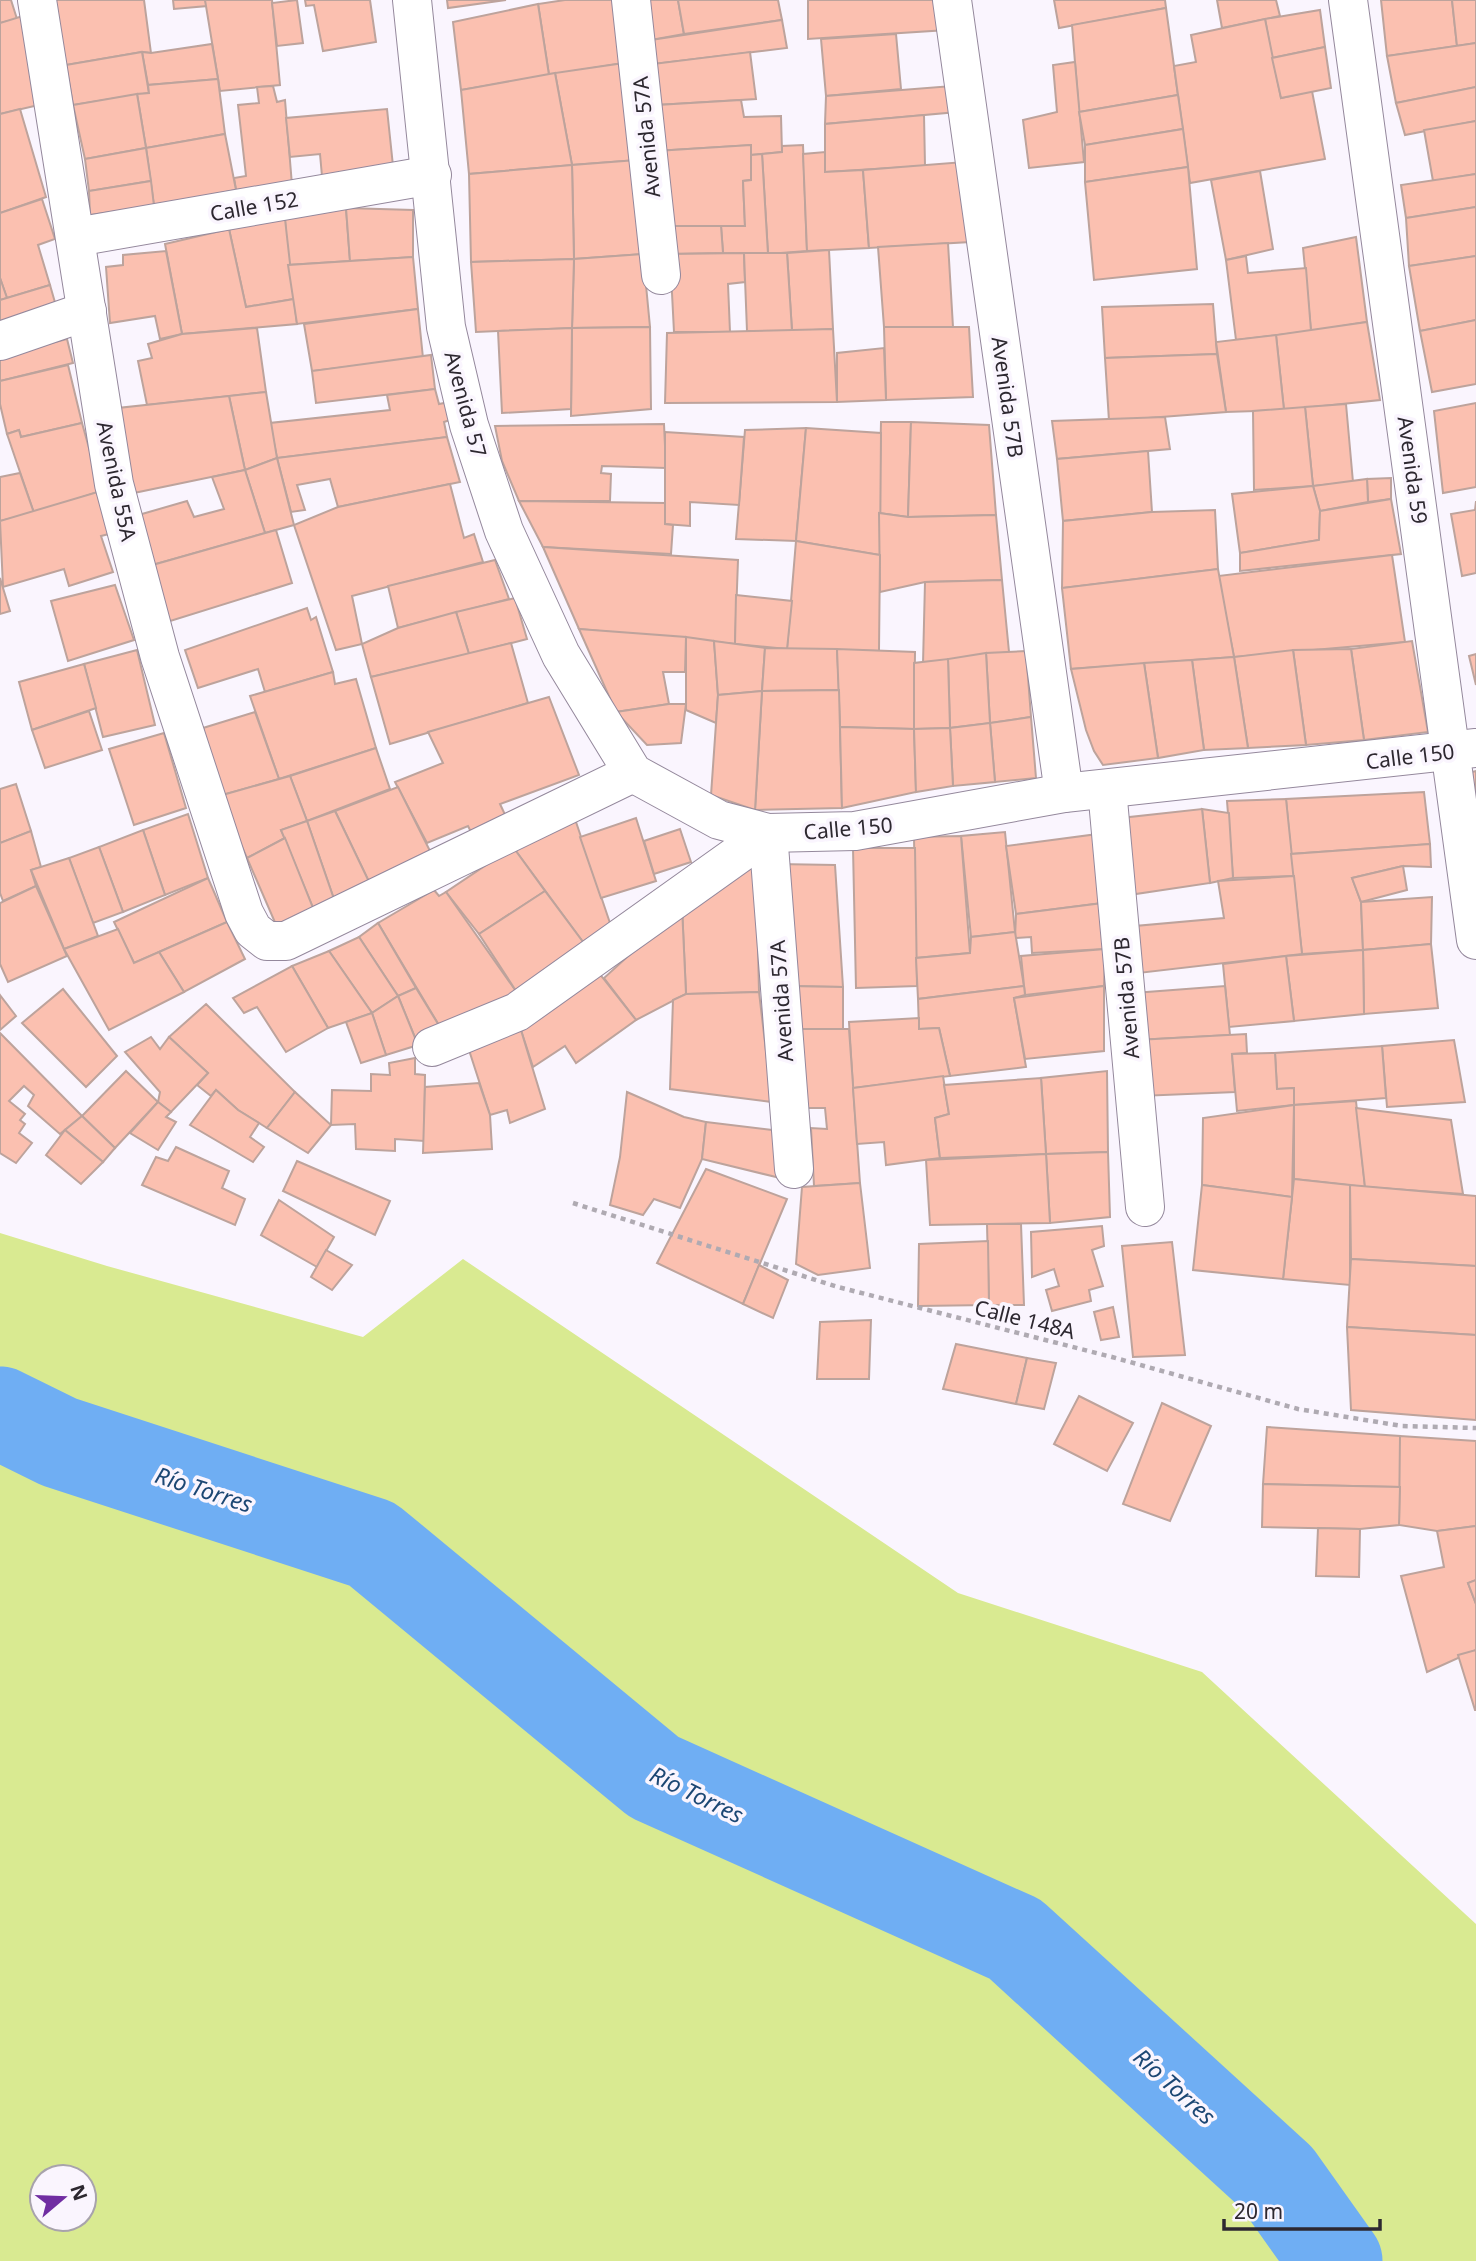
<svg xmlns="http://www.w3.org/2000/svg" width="1476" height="2261" font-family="'Noto Sans',sans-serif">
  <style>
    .green { fill: #d9ea91; fill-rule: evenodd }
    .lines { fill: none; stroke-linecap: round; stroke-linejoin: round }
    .river { stroke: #6faef3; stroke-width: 93 }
    .building { fill: #fbc0b0; stroke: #bda39c; stroke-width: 2 }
    .minor-casing { stroke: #94889c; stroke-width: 40 }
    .path { stroke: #afaab2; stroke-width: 4.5; stroke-dasharray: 5 5; stroke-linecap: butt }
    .minor { stroke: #fff; stroke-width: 38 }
    .labels { text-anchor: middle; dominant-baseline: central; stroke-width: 7; stroke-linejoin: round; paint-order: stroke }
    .street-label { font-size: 21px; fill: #2d2830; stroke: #faf5fe }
    .water-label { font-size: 23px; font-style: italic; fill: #1c4774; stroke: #faf5fe }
  </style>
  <rect width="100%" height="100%" fill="#faf5fe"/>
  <path class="green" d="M0 1233 107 1266 363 1337 463 1259 958 1593 1202 1672 1476 1924V2261H0ZM84 2177V2219H42V2177Z"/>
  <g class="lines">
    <polyline class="river" points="0,1413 59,1442 372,1544 654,1777 1015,1939 1277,2178 1336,2261"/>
  </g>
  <g class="building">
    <polygon points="0,0 11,0 17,19 0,23"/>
    <polygon points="54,0 144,0 151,53 142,52 66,65"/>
    <polygon points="173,0 205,0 207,6 174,9"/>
    <polygon points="205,0 272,0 280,85 220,91"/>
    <polygon points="297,0 303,43 277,46 272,3"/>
    <polygon points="305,0 370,0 376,42 323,51 314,5 306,6"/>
    <polygon points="447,0 506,0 448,8"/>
    <polygon points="565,0 614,0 624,63 549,75 538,4"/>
    <polygon points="645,0 678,0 684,34 651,40"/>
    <polygon points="678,0 778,0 782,20 684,34"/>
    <polygon points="808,0 945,0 947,30 808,39"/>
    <polygon points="1054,0 1165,0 1166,8 1059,28"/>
    <polygon points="1217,0 1276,0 1280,16 1222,28"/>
    <polygon points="1381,0 1452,0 1457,46 1387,56"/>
    <polygon points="1452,0 1476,0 1476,43 1457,46"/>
    <polygon points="538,4 549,75 461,90 453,22"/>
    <polygon points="1166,8 1178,95 1079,112 1072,25"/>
    <polygon points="1320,10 1325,47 1272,58 1265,19"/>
    <polygon points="26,15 43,104 0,114 0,23"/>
    <polygon points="1265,19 1281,98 1312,91 1325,159 1190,183 1174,66 1196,62 1191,35"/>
    <polygon points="782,20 787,48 653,64 651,40"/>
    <polygon points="896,34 901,89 826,96 821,39"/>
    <polygon points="1476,43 1476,87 1396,103 1387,56"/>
    <polygon points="212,44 218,79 148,85 142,52 151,53"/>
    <polygon points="1325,47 1331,88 1281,98 1272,58"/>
    <polygon points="142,52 149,93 73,105 66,65"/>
    <polygon points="750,52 756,99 657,105 653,64"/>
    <polygon points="1075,62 1084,162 1029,168 1023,120 1057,112 1053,65"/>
    <polygon points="624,63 637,160 572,165 555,73"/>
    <polygon points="555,73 572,165 469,174 461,90"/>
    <polygon points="218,79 225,134 146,148 137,94 149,93 148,85"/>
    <polygon points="273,86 277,102 285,100 292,185 236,190 234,178 246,176 238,105 259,103 257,87"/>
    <polygon points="952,86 957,112 825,124 826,96"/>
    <polygon points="1476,87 1476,121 1405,135 1396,103"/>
    <polygon points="137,94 146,148 85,159 73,105"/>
    <polygon points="1178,95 1183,129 1085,145 1079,112"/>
    <polygon points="741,100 744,117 781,116 782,152 751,155 751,145 656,151 657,105"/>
    <polygon points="20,109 46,197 0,213 0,114"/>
    <polygon points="387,109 393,166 322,176 320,154 290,157 286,118"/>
    <polygon points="924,115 925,166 825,172 825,124"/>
    <polygon points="1476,121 1476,174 1433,181 1424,130"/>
    <polygon points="1183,129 1188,167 1085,182 1085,145"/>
    <polygon points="225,134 236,190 154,206 146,148"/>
    <polygon points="751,145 751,180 743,181 745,226 668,226 656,151"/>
    <polygon points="803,145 807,251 768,254 762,154 782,152 782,146"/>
    <polygon points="146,148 151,181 89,191 85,159"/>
    <polygon points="825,152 825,172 863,170 869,248 807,251 803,154"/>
    <polygon points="762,154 768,254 723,253 721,226 745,226 743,181 751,180 751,155"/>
    <polygon points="637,160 643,254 574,259 572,165"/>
    <polygon points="964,162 970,242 869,248 863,170"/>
    <polygon points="572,165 574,259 471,262 469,174"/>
    <polygon points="1188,167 1197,269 1094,280 1085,182"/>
    <polygon points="1260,171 1273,249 1226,260 1211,180"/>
    <polygon points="1476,174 1476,207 1406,218 1401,185"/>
    <polygon points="151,181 154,206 90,215 89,191"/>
    <polygon points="42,199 55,239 38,245 50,285 7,298 0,278 0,213"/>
    <polygon points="1476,207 1476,256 1409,266 1406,218"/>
    <polygon points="346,208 350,261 288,265 285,219"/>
    <polygon points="346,208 413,210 413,257 350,261"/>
    <polygon points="285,219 294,299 246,307 229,229"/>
    <polygon points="668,226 721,226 723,253 670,254"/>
    <polygon points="229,229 246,307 294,299 297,324 182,334 165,244"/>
    <polygon points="1356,237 1367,322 1311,331 1303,248"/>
    <polygon points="948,243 953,327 884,327 878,247"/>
    <polygon points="829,250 833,329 792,331 787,253"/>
    <polygon points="166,251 182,334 160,339 155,316 110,323 106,267 123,265 123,255"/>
    <polygon points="744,253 745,282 728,284 730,332 674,332 670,254"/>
    <polygon points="744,253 787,253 792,331 747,331"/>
    <polygon points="643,254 650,327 572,328 574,259"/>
    <polygon points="1246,256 1248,273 1306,268 1311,331 1236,340 1226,260"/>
    <polygon points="1476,256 1476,320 1420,331 1409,266"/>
    <polygon points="413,257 418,309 297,324 288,265"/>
    <polygon points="574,259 572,328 476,332 471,262"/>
    <polygon points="0,278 7,298 0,300"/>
    <polygon points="50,285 58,313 0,330 0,300"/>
    <polygon points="1213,304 1217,354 1105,358 1102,307"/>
    <polygon points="418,309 423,358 312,371 304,324"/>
    <polygon points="1476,320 1476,384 1432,392 1420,331"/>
    <polygon points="1367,322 1380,400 1284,410 1276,335"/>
    <polygon points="650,327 651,409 571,416 572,328"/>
    <polygon points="884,327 969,327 973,397 886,400"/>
    <polygon points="257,328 266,392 147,405 138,361 152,358 148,344 182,334"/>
    <polygon points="572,328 571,409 502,413 498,331"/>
    <polygon points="833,329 837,402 665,403 667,333"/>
    <polygon points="1276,335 1284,410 1226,412 1216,342"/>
    <polygon points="67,339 73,363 0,381 0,356"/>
    <polygon points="884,348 886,400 837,402 837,353"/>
    <polygon points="1217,354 1226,412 1109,421 1105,358"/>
    <polygon points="431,355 435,389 316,403 312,371"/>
    <polygon points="68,365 82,423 21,437 19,430 7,434 0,404 0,381"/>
    <polygon points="435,389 439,404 454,401 459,417 444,422 447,437 277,458 270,423 390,410 387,395"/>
    <polygon points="266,392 277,458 245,470 229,396"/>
    <polygon points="229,396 245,470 129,494 118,408"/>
    <polygon points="1476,403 1476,487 1443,493 1434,411"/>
    <polygon points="1346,404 1353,482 1313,486 1305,407"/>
    <polygon points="1305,407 1313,486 1254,490 1253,411"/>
    <polygon points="1165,417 1170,449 1057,459 1052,421"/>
    <polygon points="881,422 911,422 908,517 879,513"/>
    <polygon points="911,422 989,425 996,515 908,517"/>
    <polygon points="82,423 101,491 34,513 7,434 19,430 21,437"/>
    <polygon points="664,424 666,468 602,466 601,473 611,474 610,501 519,501 502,461 495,426"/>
    <polygon points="806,428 796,541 736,539 745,430"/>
    <polygon points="806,428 881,433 880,555 796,541"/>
    <polygon points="665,432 744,437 739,505 690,502 690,526 665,524"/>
    <polygon points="447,437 460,482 338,507 330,479 297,485 305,510 291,512 277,458"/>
    <polygon points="1148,451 1152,512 1063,521 1057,459"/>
    <polygon points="277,458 294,525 265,533 245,470"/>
    <polygon points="245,470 265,533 149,566 135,516 187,501 194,517 224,509 212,477"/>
    <polygon points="20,473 34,513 0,521 0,477"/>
    <polygon points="1391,478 1391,499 1368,502 1367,479"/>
    <polygon points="1367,479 1368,502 1320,511 1313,486"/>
    <polygon points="450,484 464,538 474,534 483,562 352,596 362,644 336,650 294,525 338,507"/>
    <polygon points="1313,486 1320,511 1319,540 1240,553 1232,494"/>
    <polygon points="101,491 113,533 101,536 113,572 69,586 64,569 3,587 0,521"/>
    <polygon points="1391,499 1401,554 1240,571 1240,553 1319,540 1320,511"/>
    <polygon points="519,501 665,503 665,524 673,525 671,554 543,547"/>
    <polygon points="1476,501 1476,573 1462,576 1451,514 1475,510"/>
    <polygon points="1215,510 1218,569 1062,588 1063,521 1152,512"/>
    <polygon points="879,513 908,517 996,515 1002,580 925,582 880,592"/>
    <polygon points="276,530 292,583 167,622 149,566"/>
    <polygon points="796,541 880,555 879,651 787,649"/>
    <polygon points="543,547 738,560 735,644 579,629"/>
    <polygon points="1392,555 1405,642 1234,657 1218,576"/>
    <polygon points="495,560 509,599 398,628 388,586"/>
    <polygon points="1218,569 1234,657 1071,669 1062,588"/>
    <polygon points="0,578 10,611 0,614"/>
    <polygon points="1002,580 1009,652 923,664 925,582"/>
    <polygon points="115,585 134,640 68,661 51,601"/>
    <polygon points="736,595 792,601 787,649 735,644"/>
    <polygon points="515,598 527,639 469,654 456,612"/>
    <polygon points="307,608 311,620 316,617 333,672 265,692 258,669 198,688 185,650"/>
    <polygon points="456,612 469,654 371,677 362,644 398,628"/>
    <polygon points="579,629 686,637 685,672 663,672 669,704 616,712"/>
    <polygon points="686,637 714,641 718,695 716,723 686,710"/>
    <polygon points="714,641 765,648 762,691 718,695"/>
    <polygon points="1412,641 1428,732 1364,740 1351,649"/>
    <polygon points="511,643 528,703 390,744 371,677"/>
    <polygon points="765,648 837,649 839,690 762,691"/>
    <polygon points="837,649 915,652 914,729 840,727"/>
    <polygon points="1351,649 1364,740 1306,745 1293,650"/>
    <polygon points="137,650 155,725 103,737 84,664"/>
    <polygon points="1293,650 1306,745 1248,748 1234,657"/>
    <polygon points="1026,651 1031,717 990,723 986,653"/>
    <polygon points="986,653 990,723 950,728 948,659"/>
    <polygon points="1476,654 1476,685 1469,656"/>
    <polygon points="1234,657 1248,748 1204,750 1192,660"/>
    <polygon points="948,659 950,728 914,729 914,663"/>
    <polygon points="1192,660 1204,750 1158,758 1144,663"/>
    <polygon points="1144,663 1158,758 1103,765 1094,751 1086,730 1071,669"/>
    <polygon points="84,664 96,708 32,730 19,682"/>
    <polygon points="333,672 335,684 356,679 376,748 279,779 250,696"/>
    <polygon points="839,690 842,808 755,810 762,691"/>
    <polygon points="762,691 755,810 711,795 718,695"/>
    <polygon points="549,697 579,775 500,804 508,821 473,836 468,826 427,843 395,782 443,763 428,732"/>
    <polygon points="669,704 686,704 681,743 647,745 616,712"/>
    <polygon points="89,711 102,750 45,768 32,730"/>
    <polygon points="255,712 279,779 219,796 203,728"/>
    <polygon points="1031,717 1036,778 995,782 990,723"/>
    <polygon points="990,723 995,782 953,786 950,728"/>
    <polygon points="840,727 914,729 916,792 842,808"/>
    <polygon points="950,728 953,786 916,792 914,729"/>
    <polygon points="164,733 186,808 134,825 109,749"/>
    <polygon points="376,748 390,789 307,821 290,776"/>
    <polygon points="1476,771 1476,825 1472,772"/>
    <polygon points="290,776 307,821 281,830 285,838 247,858 219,796"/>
    <polygon points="16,784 31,831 0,843 0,789"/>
    <polygon points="398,787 435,861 372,888 335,811"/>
    <polygon points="1424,792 1430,844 1291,854 1286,799"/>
    <polygon points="1286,799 1294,876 1233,878 1227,801"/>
    <polygon points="1202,809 1229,813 1233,878 1210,883"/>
    <polygon points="1202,809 1210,883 1129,895 1121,818"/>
    <polygon points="335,811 372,888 336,905 307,821"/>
    <polygon points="188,814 208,878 165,895 143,830"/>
    <polygon points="574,816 612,929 586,946 513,847"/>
    <polygon points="636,818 656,881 601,898 580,837"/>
    <polygon points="307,821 336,905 313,908 281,830"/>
    <polygon points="680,829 691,862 654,874 644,841"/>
    <polygon points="143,830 165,895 123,912 99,847"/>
    <polygon points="31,831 41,867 31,870 36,886 3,901 0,893 0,843"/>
    <polygon points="1005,832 1015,932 971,937 961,836"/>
    <polygon points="1098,834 1103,903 1016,914 1006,846"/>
    <polygon points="961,836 970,953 916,958 914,837"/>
    <polygon points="285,838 313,908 277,927 247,858"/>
    <polygon points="1430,844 1431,867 1403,866 1352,878 1361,902 1363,950 1302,954 1291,854"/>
    <polygon points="99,847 123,912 93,923 69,858"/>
    <polygon points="513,847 545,891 479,934 446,892"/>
    <polygon points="853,848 915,848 917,986 856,988"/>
    <polygon points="69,858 98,936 64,949 31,870"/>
    <polygon points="777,864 835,865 843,987 788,986"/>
    <polygon points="756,865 759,992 686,994 682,907"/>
    <polygon points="1403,866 1407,890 1361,902 1352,878"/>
    <polygon points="1294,876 1302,954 1130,974 1124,927 1224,918 1218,881"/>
    <polygon points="208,878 227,922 134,963 114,922"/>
    <polygon points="36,886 67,956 8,982 0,964 0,903"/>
    <polygon points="434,890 439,896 446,892 518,994 443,1032 378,923"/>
    <polygon points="545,891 586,946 518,994 479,934"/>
    <polygon points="1432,897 1431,944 1363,950 1361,902"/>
    <polygon points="1103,903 1105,949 1032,953 1031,937 1015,938 1016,914"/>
    <polygon points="682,907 686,994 636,1020 604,978"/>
    <polygon points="227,922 245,959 184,992 159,952"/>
    <polygon points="378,923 416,988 398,996 359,937"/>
    <polygon points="118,929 134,963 159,952 184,992 109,1030 64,949"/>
    <polygon points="1015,932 1024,986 918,999 916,958 970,953 971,937"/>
    <polygon points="359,937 398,996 372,1013 329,951"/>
    <polygon points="1431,944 1438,1008 1364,1014 1363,950"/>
    <polygon points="1105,949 1104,986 1025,995 1021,956"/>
    <polygon points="1363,950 1364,1014 1294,1021 1286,956"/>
    <polygon points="329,951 372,1013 328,1028 292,966"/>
    <polygon points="1286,956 1294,1021 1229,1027 1223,964"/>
    <polygon points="292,966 328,1028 286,1052 257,1007 244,1013 233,998"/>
    <polygon points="595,968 636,1020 576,1063 565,1046 533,1067 520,1027"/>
    <polygon points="788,986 843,987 843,1030 794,1029"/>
    <polygon points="1024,986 1025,995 1014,998 1026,1067 950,1076 939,1028 919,1029 918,999"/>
    <polygon points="1104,986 1104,1051 1025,1059 1014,998"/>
    <polygon points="1225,986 1230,1035 1137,1040 1134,993"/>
    <polygon points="416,988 443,1032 418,1045 398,996"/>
    <polygon points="63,989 117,1056 86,1087 22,1023"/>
    <polygon points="759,992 772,1102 670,1089 673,1000 686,994"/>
    <polygon points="0,995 16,1016 0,1030"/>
    <polygon points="398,996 418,1045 386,1055 372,1013"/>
    <polygon points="206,1004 295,1092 267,1128 238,1110 216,1090 211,1096 197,1085 208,1073 169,1037"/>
    <polygon points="372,1013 386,1055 361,1063 346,1022"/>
    <polygon points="919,1018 919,1029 939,1028 950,1076 853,1088 849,1022"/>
    <polygon points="520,1027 545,1109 510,1123 507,1110 490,1115 469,1050"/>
    <polygon points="794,1029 849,1029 860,1183 814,1186 811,1128 827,1129 825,1108 794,1108"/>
    <polygon points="0,1033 82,1116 60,1134 28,1106 34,1095 24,1086 9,1101 25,1114 20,1120 25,1124 19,1133 32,1143 16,1163 0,1153"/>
    <polygon points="1246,1034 1247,1053 1232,1054 1235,1092 1140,1096 1137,1040"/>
    <polygon points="151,1037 160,1049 169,1037 208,1073 171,1112 158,1102 160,1092 125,1052"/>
    <polygon points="1454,1040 1465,1102 1387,1107 1382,1046"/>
    <polygon points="1382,1046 1386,1098 1294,1105 1294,1088 1277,1089 1275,1053"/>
    <polygon points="1275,1053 1277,1089 1294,1088 1294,1105 1237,1111 1232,1054"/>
    <polygon points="415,1058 415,1074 425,1075 424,1141 395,1139 395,1151 356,1149 355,1124 331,1125 332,1090 371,1091 371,1074 390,1075 389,1063"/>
    <polygon points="126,1071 158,1102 115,1148 82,1116"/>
    <polygon points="1107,1071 1108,1152 1046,1154 1041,1078"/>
    <polygon points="943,1076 949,1114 935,1118 940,1158 886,1165 884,1142 857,1144 853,1088"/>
    <polygon points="1041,1078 1046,1154 940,1158 935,1118 949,1114 944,1085"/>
    <polygon points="479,1083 490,1115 492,1149 423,1153 425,1087"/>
    <polygon points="216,1090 238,1110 259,1123 250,1137 264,1147 253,1162 190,1125"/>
    <polygon points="295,1092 331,1125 308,1153 267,1128"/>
    <polygon points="627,1092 684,1117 706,1122 702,1159 680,1208 654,1199 643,1215 610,1205 620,1157"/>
    <polygon points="1356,1101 1365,1187 1294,1179 1294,1105"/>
    <polygon points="158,1102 171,1112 166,1117 176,1122 158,1150 130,1133"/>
    <polygon points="1294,1105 1292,1197 1202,1185 1203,1118"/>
    <polygon points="1356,1108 1451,1120 1463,1194 1365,1187"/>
    <polygon points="82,1116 115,1148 103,1162 65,1130"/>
    <polygon points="706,1122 780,1131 780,1178 702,1159"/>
    <polygon points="65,1130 103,1162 81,1184 46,1155"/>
    <polygon points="176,1147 229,1171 222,1188 245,1199 235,1225 142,1185 156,1157 168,1161"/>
    <polygon points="1108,1152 1110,1217 1050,1223 1046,1154"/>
    <polygon points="1046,1154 1050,1223 930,1225 926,1160"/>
    <polygon points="297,1161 390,1201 375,1235 283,1191"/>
    <polygon points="706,1169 787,1199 743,1304 657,1263"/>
    <polygon points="1294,1179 1350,1185 1350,1285 1283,1279"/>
    <polygon points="860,1183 870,1268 818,1275 796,1264 802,1187"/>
    <polygon points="1202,1185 1292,1197 1283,1279 1193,1270"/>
    <polygon points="1350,1185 1476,1196 1476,1266 1351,1259"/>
    <polygon points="279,1200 334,1237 317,1267 261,1235"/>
    <polygon points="987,1224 1021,1224 1024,1305 989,1305"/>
    <polygon points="1102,1226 1104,1246 1092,1250 1103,1286 1089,1290 1091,1301 1052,1311 1046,1290 1059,1286 1054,1269 1032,1277 1031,1232"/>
    <polygon points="988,1241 989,1305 918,1306 919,1244"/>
    <polygon points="1172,1242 1185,1355 1133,1357 1122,1246"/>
    <polygon points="326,1250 352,1265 332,1290 311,1277"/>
    <polygon points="1351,1259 1476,1266 1476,1335 1347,1327"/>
    <polygon points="759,1265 788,1280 773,1318 743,1304"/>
    <polygon points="1113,1307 1119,1337 1101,1340 1094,1312"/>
    <polygon points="871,1320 869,1379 817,1379 820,1322"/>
    <polygon points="1347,1327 1476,1335 1476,1420 1351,1410"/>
    <polygon points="956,1344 1027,1358 1016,1404 943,1389"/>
    <polygon points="1027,1358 1056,1363 1044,1409 1016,1404"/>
    <polygon points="1079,1396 1133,1423 1107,1471 1054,1444"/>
    <polygon points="1162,1403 1211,1426 1170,1521 1123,1504"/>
    <polygon points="1267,1427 1400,1436 1400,1487 1263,1484"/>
    <polygon points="1400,1436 1476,1441 1476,1526 1437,1531 1399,1525"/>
    <polygon points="1263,1484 1400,1487 1399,1525 1360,1529 1262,1527"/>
    <polygon points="1476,1526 1476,1580 1468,1583 1476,1604 1476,1650 1427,1672 1401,1576 1444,1567 1437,1531"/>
    <polygon points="1318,1528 1360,1529 1359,1577 1316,1576"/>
    <polygon points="1476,1580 1476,1604 1468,1583"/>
    <polygon points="1476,1650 1476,1710 1475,1710 1458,1655"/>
  </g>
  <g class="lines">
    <g class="minor-casing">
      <g id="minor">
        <polyline points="37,0 114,484 160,657 244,913 253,930 267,941 286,941 633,773"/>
        <polyline points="412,0 446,327 469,425 504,531 561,655 633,773 719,820 768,833 855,831 1064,793 1476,748"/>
        <polyline points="631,0 661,275"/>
        <polyline points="952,0 1064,793"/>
        <polyline points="1348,0 1476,940"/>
        <polyline points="76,237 432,175"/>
        <polyline points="0,341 87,311"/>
        <polyline points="1107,789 1145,1207"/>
        <polyline points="768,833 794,1169"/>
        <polyline points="432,1047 517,1012 768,833"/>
      </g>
    </g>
    <polyline class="path" points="573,1203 838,1287 1112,1357 1298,1409 1402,1426 1476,1428"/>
    <use href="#minor" class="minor"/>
  </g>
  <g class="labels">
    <g class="street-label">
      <text transform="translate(646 137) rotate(-96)">Avenida 57A</text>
      <text transform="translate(254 206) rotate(-10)">Calle 152</text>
      <text transform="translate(1008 397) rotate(82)">Avenida 57B</text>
      <text transform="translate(466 404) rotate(75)">Avenida 57</text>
      <text transform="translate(1413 470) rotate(82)">Avenida 59</text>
      <text transform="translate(117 481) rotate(78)">Avenida 55A</text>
      <text transform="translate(1410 756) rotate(-7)">Calle 150</text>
      <text transform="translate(848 828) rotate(-5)">Calle 150</text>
      <text transform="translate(1126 998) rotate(-95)">Avenida 57B</text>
      <text transform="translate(781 1001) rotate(-94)">Avenida 57A</text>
      <text transform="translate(1025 1319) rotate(14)">Calle 148A</text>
    </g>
    <g class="water-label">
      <text transform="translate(204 1489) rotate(18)">Río Torres</text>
      <text transform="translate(697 1794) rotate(26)">Río Torres</text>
      <text transform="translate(1175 2086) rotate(42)">Río Torres</text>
    </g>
  </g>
  <g transform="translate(63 2198) rotate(71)"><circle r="33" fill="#faf5fe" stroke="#a8a3ac" stroke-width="2"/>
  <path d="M0-5L12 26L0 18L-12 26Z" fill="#702da2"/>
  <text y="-10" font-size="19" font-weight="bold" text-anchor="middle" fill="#2d2830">N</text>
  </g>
  <path d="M1224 2219v10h156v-10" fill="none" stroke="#2d2830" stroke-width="3.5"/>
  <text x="1234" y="2219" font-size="21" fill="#2d2830" stroke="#faf5fe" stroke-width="5" paint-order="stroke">20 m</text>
</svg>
